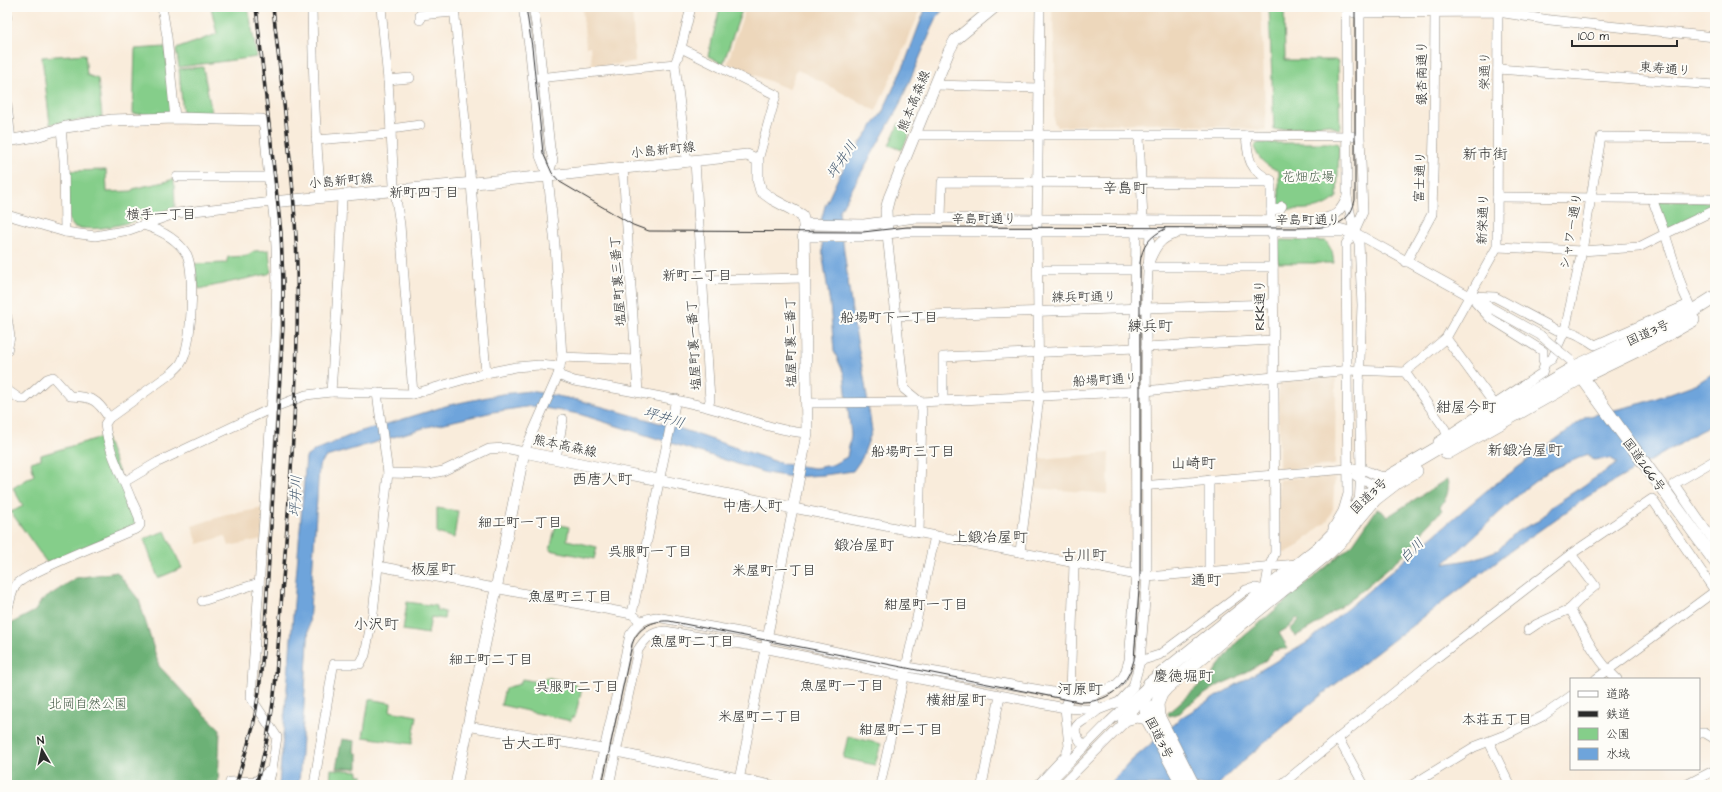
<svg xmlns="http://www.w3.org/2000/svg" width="1722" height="792" font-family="'Architects Daughter','Klee One',sans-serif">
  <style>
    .built { fill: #edd7bb }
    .green { fill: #85ce8a; stroke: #587c5a }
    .forest { fill: #6cb176; stroke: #4c6e50 }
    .water { fill: #6ea4db; stroke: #4c6883; fill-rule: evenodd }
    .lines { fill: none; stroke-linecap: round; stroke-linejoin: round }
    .minor-casing { stroke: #928c83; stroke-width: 10 }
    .major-casing { stroke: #928c83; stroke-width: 12 }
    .highway-casing { stroke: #928c83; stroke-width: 14 }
    .minor { stroke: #fff; stroke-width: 9 }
    .major { stroke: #fff; stroke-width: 11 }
    .highway { stroke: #fff; stroke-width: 13 }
    .tram { stroke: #2b2b2b; stroke-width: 1 }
    .rail-casing { stroke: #2b2b2b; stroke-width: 3.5 }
    .rail { stroke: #fdfcf7; stroke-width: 2; stroke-dasharray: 6; stroke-linecap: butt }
    .minor-bridge-casing { stroke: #928c83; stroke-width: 10; stroke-linecap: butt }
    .minor-bridge { stroke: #fff; stroke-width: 9 }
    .labels { text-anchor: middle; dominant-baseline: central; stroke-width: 4; stroke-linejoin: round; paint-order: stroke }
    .street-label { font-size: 13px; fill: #2b2b2b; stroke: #fdfcf7 }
    .park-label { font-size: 13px; fill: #465c48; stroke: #fdfcf7 }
    .water-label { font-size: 14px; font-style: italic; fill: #465b71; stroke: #fdfcf7 }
    .neighbourhood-label { font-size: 14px; fill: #2b2b2b; stroke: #fdfcf7 }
    .quarter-label { font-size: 15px; fill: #2b2b2b; stroke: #fdfcf7 }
  </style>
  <rect width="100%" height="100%" fill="#fdfcf7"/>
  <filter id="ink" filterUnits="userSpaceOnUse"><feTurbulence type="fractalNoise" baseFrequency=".025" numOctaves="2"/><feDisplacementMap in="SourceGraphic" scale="8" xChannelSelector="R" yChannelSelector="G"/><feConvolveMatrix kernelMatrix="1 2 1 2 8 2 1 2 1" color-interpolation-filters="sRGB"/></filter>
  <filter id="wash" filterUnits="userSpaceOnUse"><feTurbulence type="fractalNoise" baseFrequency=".012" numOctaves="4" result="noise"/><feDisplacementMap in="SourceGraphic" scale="16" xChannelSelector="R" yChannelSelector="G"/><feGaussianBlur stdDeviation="0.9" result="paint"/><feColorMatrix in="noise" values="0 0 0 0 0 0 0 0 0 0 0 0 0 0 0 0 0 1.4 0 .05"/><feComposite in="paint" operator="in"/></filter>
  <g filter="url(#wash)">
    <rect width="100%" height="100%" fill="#f9ecdb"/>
    <g class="built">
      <polygon points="582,7 632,7 635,62 592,67 590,47 586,47"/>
      <polygon points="746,7 922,7 876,111 797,69 789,89 727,64"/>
      <polygon points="1052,7 1261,7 1266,130 1160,123 1097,124 1058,127 1054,122 1055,60"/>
      <polygon points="1336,376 1335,465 1279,470 1278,382"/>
      <polygon points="1109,453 1108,494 1035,488 1039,459"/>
      <polygon points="1335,474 1333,508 1328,520 1296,547 1285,553 1279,551 1279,480"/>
      <polygon points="263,508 262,539 229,546 225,536 198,544 192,526 222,516"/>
    </g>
    <g class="green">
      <polygon points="211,7 248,7 257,57 179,67 176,49 217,34"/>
      <polygon points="720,7 743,7 723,64 708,56"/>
      <polygon points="1269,7 1284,7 1285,60 1335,60 1338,62 1340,130 1328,124 1274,130"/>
      <polygon points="165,47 173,114 133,114 135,49"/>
      <polygon points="85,54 87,75 98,79 102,117 50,124 42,57"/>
      <polygon points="203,67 212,114 183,115 179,69"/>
      <polygon points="899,123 912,128 902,150 889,145"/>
      <path d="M1258 143H1337L1339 147 1337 197C1322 212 1302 209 1281 209L1279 207V171C1265 165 1260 161 1254 147Z"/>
      <path d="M106 170 107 192 132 191 133 189C146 185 160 184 174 179L175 207C144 217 107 234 74 227L68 219 65 171Z"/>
      <polygon points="1656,201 1715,202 1715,207 1666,230"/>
      <polygon points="1280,240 1326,241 1332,251 1334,263 1278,263 1278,244"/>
      <polygon points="269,250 271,272 268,274 199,289 194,264 226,263 228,257 246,256 254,251"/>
      <polygon points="105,436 137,520 133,526 47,563 11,512 23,506 13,488 34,475 31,462 41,459 41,455"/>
      <polygon points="437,508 458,511 454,538 437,533"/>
      <polygon points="556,524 569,527 567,540 597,547 594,559 550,550"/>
      <polygon points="165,531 182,568 158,578 144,539"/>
      <polygon points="407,602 437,606 437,610 445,612 444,619 431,617 428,634 403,630"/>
      <polygon points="546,677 574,683 577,687 582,688 575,717 572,717 571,721 501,705 505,688 520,684 522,679 539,682"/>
      <polygon points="369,699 391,703 390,711 417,716 412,744 363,737"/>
      <polygon points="848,736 881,744 875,765 843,758"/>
      <polygon points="331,769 358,771 358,775 363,775 363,785 330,785"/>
    </g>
    <g class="forest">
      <path d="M1447 479C1450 491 1447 497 1440 507L1442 510 1424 529 1420 539 1400 558 1356 595 1318 623 1296 636 1290 630 1299 620 1297 618 1289 627 1279 633 1288 648 1272 651 1267 660 1235 678 1219 685 1188 705 1180 713 1169 716 1168 713 1204 681 1213 678V673L1236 643 1353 544 1377 509 1382 511 1387 517Z"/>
      <polygon points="117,572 139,600 159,666 198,708 220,729 218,785 7,785 7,634 12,623 35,611 41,601 76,578"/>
      <polygon points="342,739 355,741 354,752 358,754 358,768 336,768"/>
    </g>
    <g class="water">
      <polygon points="926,7 945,7 937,17 898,108 839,212 853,319 864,377 872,431 862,458 853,471 824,475 792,477 766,473 579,414 532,406 493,412 427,427 326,457 319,466 299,785 279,785 306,457 314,451 358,432 387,424 449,405 502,394 530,391 578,400 681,429 783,464 815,468 832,465 847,457 851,435 844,374 834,351 830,304 823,258 821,221 825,206 839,176 863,139 882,113 905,63"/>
      <path d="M1715 372V424L1698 432 1676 446 1587 497 1506 554 1320 696 1237 766 1218 785H1109L1131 761 1182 717 1308 642 1486 491 1586 417 1643 403 1698 383ZM1588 454 1593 460 1610 458 1618 463 1551 507 1540 520 1516 532 1498 550 1474 559 1444 564 1526 488 1549 471Z"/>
    </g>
  </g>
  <g filter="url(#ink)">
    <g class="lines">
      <g class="minor-casing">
        <g id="minor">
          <polyline points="7,7 7,17"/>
          <polyline points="162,7 167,37 175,118"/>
          <path d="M312 7C313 71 315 134 321 197"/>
          <polyline points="381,7 388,80 394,185 400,225 413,394"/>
          <polyline points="454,7 471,183 486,373"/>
          <polyline points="533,7 538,36 550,148 553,160 548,176"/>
          <polyline points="1346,7 1347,197 1354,232 1359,243 1362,305 1359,386 1361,469 1359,505"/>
          <polyline points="1354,13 1498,12 1550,20 1715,37"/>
          <polyline points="420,20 420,15 454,12"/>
          <polyline points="681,48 776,95 758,160"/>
          <polyline points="1498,69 1715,85"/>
          <polyline points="538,78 675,64"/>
          <polyline points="388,80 410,78"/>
          <polyline points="936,85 1039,88"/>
          <polyline points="7,105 11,141"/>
          <polyline points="61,129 64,160 65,232"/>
          <polyline points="391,129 420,125"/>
          <polyline points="915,135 1246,135 1352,136"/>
          <polyline points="316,140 391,134"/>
          <polyline points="695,161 710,400 708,407"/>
          <polyline points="687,162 675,64 681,48 691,7"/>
          <polyline points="623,168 638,392"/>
          <polyline points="177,177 269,177"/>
          <polyline points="342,196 339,276 331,392 413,394 486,373 516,367 539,365 560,367"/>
          <polyline points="1497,197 1715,199"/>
          <polyline points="1271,210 1280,209 1282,206"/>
          <path d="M7 215 65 232 95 236 129 230 177 213 272 202C280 259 276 318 273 375 268 482 258 590 251 698L277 737 272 769 256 781 230 782 229 785"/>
          <polyline points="941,219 942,182 1271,183"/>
          <path d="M1317 220C1335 216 1339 215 1347 197"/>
          <polyline points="886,222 916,218 1313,221 1354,232 1540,335"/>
          <path d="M1176 234C1157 239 1154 251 1147 267H1273"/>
          <polyline points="1497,247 1582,251 1639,247 1665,234 1652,198"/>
          <polyline points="1406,262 1432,214 1434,135 1435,8"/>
          <polyline points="1038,270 1136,270"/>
          <polyline points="703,280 804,278"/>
          <path d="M1471 296 1495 297 1557 330C1572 329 1582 337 1595 345L1689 304 1684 293 1665 234 1715 210"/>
          <polyline points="895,316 1273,304"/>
          <polyline points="7,317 10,337 7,351"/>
          <polyline points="1446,338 1495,405"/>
          <polyline points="1146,347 1273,340"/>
          <polyline points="562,357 636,360"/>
          <polyline points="1545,363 1552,359 1565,330 1582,251 1601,137 1715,138"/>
          <polyline points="1405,372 1445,429 1448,439"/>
          <path d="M558 375 574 381C618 389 663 396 706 407 738 415 774 431 807 433"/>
          <path d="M7 390 20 399H25L47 379 53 377 70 396C92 397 97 399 109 418"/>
          <polyline points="943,401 943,357 1135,348"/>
          <polyline points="806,403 920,402 1146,391 1273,377 1352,370 1405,372 1446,338 1497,247 1498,7"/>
          <polyline points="1438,442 1542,373 1545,363 1543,360 1543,351 1490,318 1476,303"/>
          <polyline points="556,458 563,419"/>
          <polyline points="1715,460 1674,484 1715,543"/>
          <polyline points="388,473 428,474 443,471 489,449 505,448 524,452 558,375 562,357 555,245 548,176 540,156 530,52 523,7"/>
          <path d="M1356 476C1364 481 1374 486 1383 485"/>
          <polyline points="1209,480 1209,572"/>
          <polyline points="124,482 158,462 272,408 306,395 331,392"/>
          <path d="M1141 486 1348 469C1352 469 1357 468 1361 469 1373 472 1375 478 1390 476"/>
          <polyline points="1333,528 1343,511 1348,494 1346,244 1354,232 1363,212 1360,136 1360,7"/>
          <polyline points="919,533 922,411 920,402 904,389 887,234 905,232 1354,232"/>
          <polyline points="1020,552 1039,397 1037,232 1040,7"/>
          <path d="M1571 554 1595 586 1583 596 1570 609C1584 633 1596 660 1617 679"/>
          <polyline points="378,566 632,614 640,621"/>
          <polyline points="202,601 259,583"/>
          <path d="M7 611C10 603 11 592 16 585 26 572 118 537 138 528L140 525C140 516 135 507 131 499 121 474 108 450 105 424L109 418 173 372C175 369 179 367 181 363 192 347 195 273 187 255 178 239 160 230 143 225"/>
          <polyline points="632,614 676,399"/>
          <polyline points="1528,630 1537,624 1570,609"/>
          <path d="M1137 661H1140L1159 655 1246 590 1255 588 1265 590 1269 567 1275 553 1273 233 1271 224V180C1248 170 1248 157 1246 135"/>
          <polyline points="1596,679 1715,591"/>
          <polyline points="1122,721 1154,690 1169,679"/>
          <polyline points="467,726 603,749 771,785"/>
          <polyline points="1699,733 1705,733 1715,739"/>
          <polyline points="1338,738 1364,785"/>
          <polyline points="1489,742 1510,785"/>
          <path d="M1085 747C1063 722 1083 725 1098 710L1091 696"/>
          <polyline points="268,785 272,769"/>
          <polyline points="314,785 333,667 334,664 360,664 365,655 373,613 388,473 377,393"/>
          <path d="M596 785 630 635C639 623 641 619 656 617L768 637 907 667 1070 695 1083 697 1091 696 1115 686 1121 680 1125 673 1129 660 1136 575 1135 309 1136 233 1143 220 1139 136"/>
          <path d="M609 785 638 650C645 639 651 632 665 631L758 647 1065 708 1098 710 1119 702 1133 687 1140 661 1147 577 1146 309 1150 233 1143 220"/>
          <polyline points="738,785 793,508 1147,577 1297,564"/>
          <polyline points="880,785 935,536"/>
          <polyline points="982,785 1000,696"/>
          <polyline points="1038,785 1066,755 1069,746 1065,708 1070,695 1074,563"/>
          <polyline points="1047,785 1110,721 1148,685"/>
          <polyline points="1062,785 1126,721 1137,718 1148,720"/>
          <polyline points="1281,785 1435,659 1571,554 1652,499 1715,591"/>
          <polyline points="1412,785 1474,747 1505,735 1543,716 1571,696"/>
          <polyline points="1686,785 1715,770"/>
        </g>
      </g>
      <g class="major-casing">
        <g id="major">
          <polyline points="7,141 36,136 66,127 112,120 175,118 262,120 265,126 272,202 548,176 747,155 758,160 758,180 761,191 772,199 802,215 804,224 807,433 793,508 524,452 456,785"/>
          <polyline points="804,224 864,225 886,222"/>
          <polyline points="803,236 863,236 887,234 886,210 889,198 949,51 955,40 995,7"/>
        </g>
      </g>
      <g class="highway-casing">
        <g id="highway">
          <polyline points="1577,370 1715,561"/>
          <polyline points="1447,453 1582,377 1646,346 1693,320"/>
          <polyline points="1183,785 1148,720 1144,700 1149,684 1321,546 1337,530 1359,503 1390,476 1575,367 1683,317 1715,297"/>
          <polyline points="1193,785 1158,716 1157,704 1161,694 1166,688 1242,623 1328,553 1346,536 1358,519 1375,499 1397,482 1416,471"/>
        </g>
      </g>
      <use href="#minor" class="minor"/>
      <use href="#major" class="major"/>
      <use href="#highway" class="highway"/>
      <g class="tram">
        <path d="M526 7 532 47 543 153 552 173 560 182 633 225 649 231 863 232 907 227 1298 228C1323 227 1349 230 1355 200V7"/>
        <path d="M602 785 632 644C638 628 652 620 669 621L1079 702C1107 703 1127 687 1134 660L1140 575V263C1142 246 1150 236 1165 229"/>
      </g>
      <g class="rail-casing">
        <g id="rail">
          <polyline points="236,785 253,727 259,691 264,643 283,326 283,281 281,233 256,7"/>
          <path d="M256 785C266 749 273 713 276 676 285 539 300 403 297 265 295 179 282 93 273 7"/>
        </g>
      </g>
      <use href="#rail" class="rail"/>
      <g class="minor-bridge-casing">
        <polyline id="minor-bridge" points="1540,335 1570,360"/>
      </g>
      <use href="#minor-bridge" class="minor-bridge"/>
    </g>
  </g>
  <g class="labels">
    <g class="street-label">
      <text transform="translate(1665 69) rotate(5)">東寿通り</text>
      <text transform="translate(1485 71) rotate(-89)">栄通り</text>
      <text transform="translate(1422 73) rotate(-90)">銀杏南通り</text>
      <text transform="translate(914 101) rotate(-68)">熊本高森線</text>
      <text transform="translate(663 150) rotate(-6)">小島新町線</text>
      <text transform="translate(1420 177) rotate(-88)">富士通り</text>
      <text transform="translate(341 181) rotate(-5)">小島新町線</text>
      <text x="984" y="219">辛島町通り</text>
      <text transform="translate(1483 219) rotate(-88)">新栄通り</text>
      <text x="1308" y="220">辛島町通り</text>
      <text transform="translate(1571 231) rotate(-80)">シャワー通り</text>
      <text transform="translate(618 281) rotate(-94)">塩屋町裏三番丁</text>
      <text transform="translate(1084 297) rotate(-1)">練兵町通り</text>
      <text transform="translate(1260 305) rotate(-90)">RKK通り</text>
      <text transform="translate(1648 333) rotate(-24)">国道3号</text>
      <text transform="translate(791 342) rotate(-91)">塩屋町裏二番丁</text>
      <text transform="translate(694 345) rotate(-93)">塩屋町裏一番丁</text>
      <text transform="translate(1105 380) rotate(-3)">船場町通り</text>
      <text transform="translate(565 446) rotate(12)">熊本高森線</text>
      <text transform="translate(1644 465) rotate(54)">国道266号</text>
      <text transform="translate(1369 496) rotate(-44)">国道3号</text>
      <text transform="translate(1159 738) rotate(63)">国道3号</text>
    </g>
    <g class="park-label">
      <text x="1308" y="177">花畑広場</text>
      <text x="88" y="704">北岡自然公園</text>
    </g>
    <g class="water-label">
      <text transform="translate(842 160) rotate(-56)">坪井川</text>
      <text transform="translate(664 418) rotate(17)">坪井川</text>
      <text transform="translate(296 496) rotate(-87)">坪井川</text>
      <text transform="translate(1412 551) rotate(-46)">白川</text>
    </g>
    <g class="neighbourhood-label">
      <text x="424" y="193">新町四丁目</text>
      <text x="161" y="215">横手一丁目</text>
      <text x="697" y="276">新町二丁目</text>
      <text x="889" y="318">船場町下一丁目</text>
      <text x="913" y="452">船場町三丁目</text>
      <text x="520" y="523">細工町一丁目</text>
      <text x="650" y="552">呉服町一丁目</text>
      <text x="774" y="571">米屋町一丁目</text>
      <text x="570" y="597">魚屋町三丁目</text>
      <text x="926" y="605">紺屋町一丁目</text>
      <text x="692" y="642">魚屋町二丁目</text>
      <text x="491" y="660">細工町二丁目</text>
      <text x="842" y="686">魚屋町一丁目</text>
      <text x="577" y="687">呉服町二丁目</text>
      <text x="760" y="717">米屋町二丁目</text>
      <text x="1497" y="720">本荘五丁目</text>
      <text x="901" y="730">紺屋町二丁目</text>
    </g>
    <g class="quarter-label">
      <text x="1485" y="154">新市街</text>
      <text x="1125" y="188">辛島町</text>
      <text x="1150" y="326">練兵町</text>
      <text x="1466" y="407">紺屋今町</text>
      <text x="1525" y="450">新鍛冶屋町</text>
      <text x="1193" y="463">山崎町</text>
      <text x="602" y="479">西唐人町</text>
      <text x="752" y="506">中唐人町</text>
      <text x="990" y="537">上鍛冶屋町</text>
      <text x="864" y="545">鍛冶屋町</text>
      <text x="1084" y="555">古川町</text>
      <text x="433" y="569">板屋町</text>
      <text x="1206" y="580">通町</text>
      <text x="376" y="624">小沢町</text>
      <text x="1183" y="676">慶徳堀町</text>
      <text x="1080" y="689">河原町</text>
      <text x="956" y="700">横紺屋町</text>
      <text x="531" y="743">古大工町</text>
    </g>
  </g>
  <rect width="1722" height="792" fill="none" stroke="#fdfcf7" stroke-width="24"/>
  <rect x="1570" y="678" width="130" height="92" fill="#fdfcf7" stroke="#a9a8a5"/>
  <rect x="1578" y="691" width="20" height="6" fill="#ffffff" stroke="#a9a8a5"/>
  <text x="1606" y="698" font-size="12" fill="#2b2b2b">道路</text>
  <rect x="1578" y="711" width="20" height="6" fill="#2b2b2b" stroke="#a9a8a5"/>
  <text x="1606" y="718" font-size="12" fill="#2b2b2b">鉄道</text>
  <rect x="1578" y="728" width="20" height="12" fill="#85ce8a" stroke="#a9a8a5"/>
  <text x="1606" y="738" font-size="12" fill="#2b2b2b">公園</text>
  <rect x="1578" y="748" width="20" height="12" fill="#6ea4db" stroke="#a9a8a5"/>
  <text x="1606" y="758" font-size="12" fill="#2b2b2b">水域</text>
  <g transform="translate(42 750) rotate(351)" stroke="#fdfcf7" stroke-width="3" paint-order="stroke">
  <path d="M0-3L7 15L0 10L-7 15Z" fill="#2b2b2b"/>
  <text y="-6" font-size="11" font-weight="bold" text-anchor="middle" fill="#2b2b2b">N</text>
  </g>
  <path d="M1572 40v6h105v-6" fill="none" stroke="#2b2b2b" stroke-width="2"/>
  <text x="1578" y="40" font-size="12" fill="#2b2b2b" stroke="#fdfcf7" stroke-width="3" paint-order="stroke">100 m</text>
</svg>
